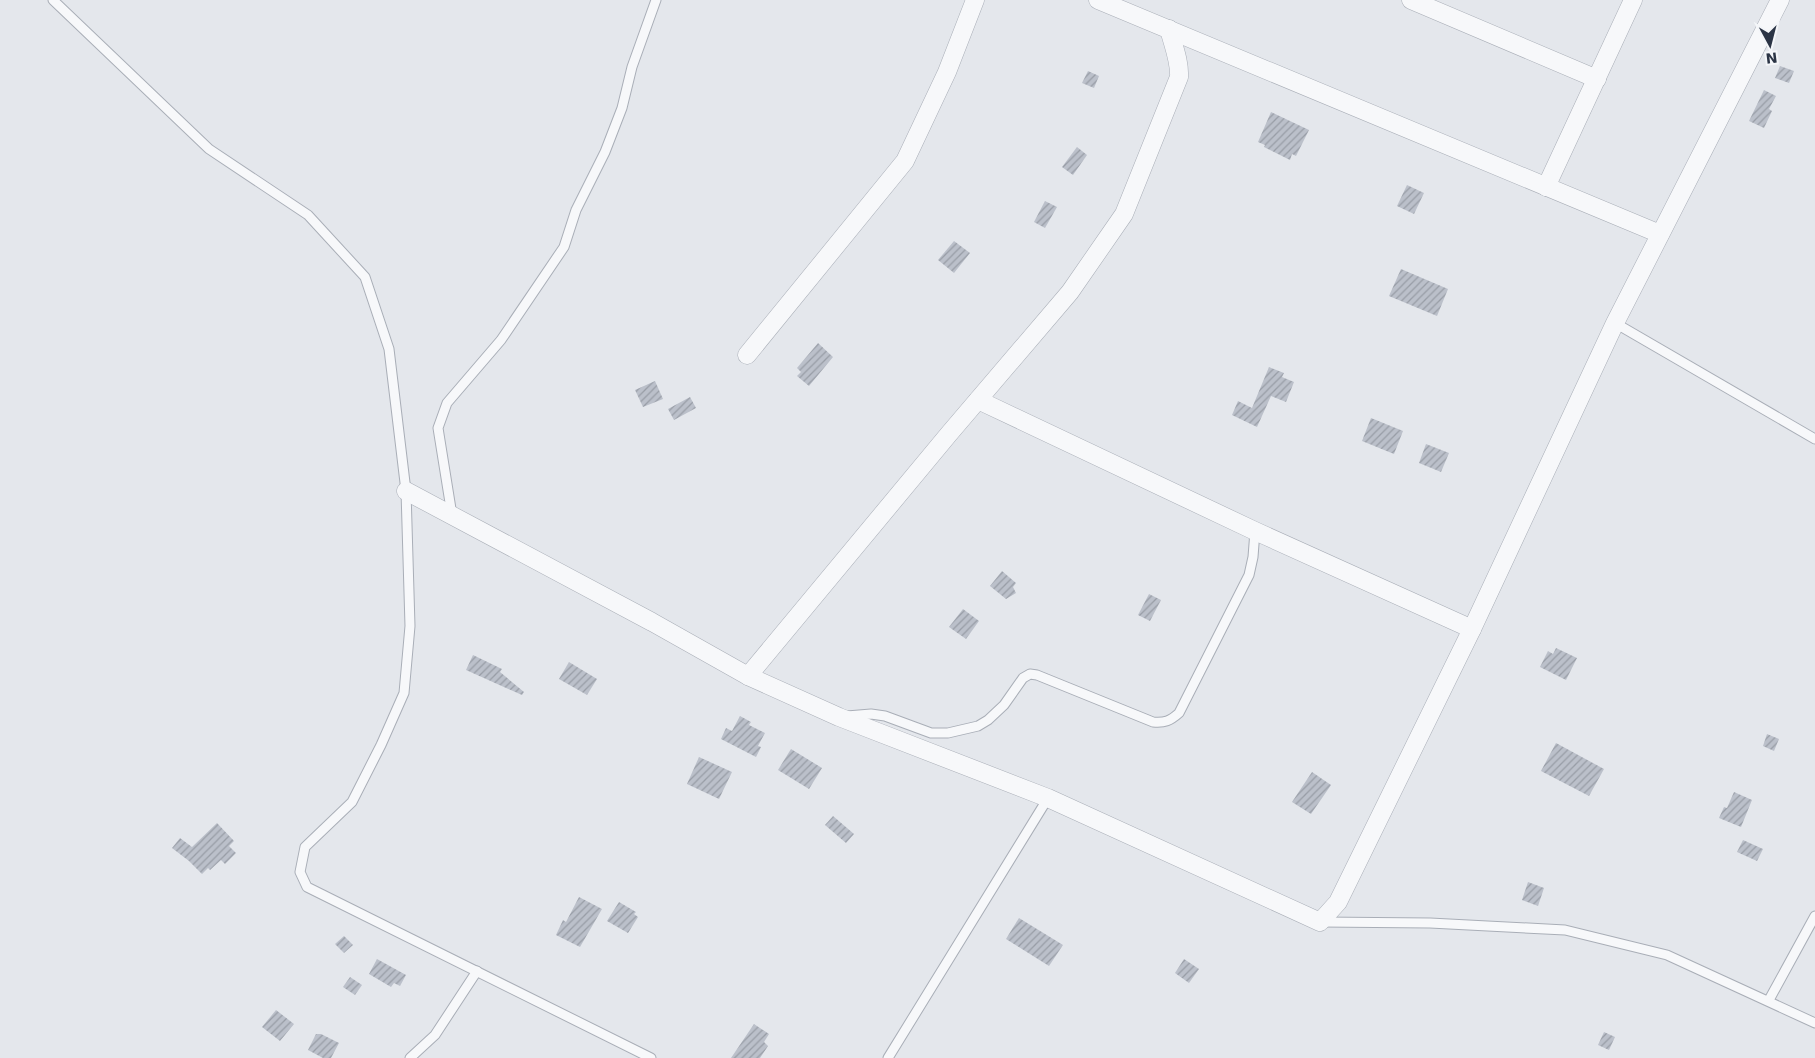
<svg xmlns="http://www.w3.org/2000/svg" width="1815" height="1058" font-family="'DejaVu Sans',sans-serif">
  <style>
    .building { fill: url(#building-hatch) }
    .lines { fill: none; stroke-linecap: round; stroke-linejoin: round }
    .service-casing { stroke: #a9aeb7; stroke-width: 11 }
    .minor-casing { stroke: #a9aeb7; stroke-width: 19 }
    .service { stroke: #f7f8fa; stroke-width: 9 }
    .minor { stroke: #f7f8fa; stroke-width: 18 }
  </style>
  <defs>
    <pattern id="building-hatch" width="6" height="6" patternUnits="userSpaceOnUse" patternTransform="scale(1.25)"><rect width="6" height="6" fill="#bbc0ca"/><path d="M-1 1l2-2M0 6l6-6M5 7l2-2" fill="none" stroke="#989da6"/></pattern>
  </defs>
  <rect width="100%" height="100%" fill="#e4e7ec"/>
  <g class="building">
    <polygon points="1780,66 1794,71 1789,83 1775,78"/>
    <polygon points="1088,71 1099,76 1094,88 1082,83"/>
    <polygon points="1764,90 1776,96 1769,109 1772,111 1764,128 1749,121"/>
    <polygon points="1271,112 1309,130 1296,156 1292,154 1290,160 1264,147 1265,145 1258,142"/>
    <polygon points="1077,147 1087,155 1073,175 1062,167"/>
    <polygon points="1407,185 1424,193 1414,214 1397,206"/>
    <polygon points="1045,201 1057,207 1045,228 1034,222"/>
    <polygon points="954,241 970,253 954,273 938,260"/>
    <polygon points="1401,269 1448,289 1437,316 1389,296"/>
    <polygon points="818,343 833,357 809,386 797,376 801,372 797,368"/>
    <polygon points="1269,367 1284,373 1282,377 1294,382 1286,402 1271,396 1257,427 1232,415 1238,401 1252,408"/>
    <polygon points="655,381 663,399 643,407 635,390"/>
    <polygon points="690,397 696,408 674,420 668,409"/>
    <polygon points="1371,418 1403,431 1394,454 1362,441"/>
    <polygon points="1426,444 1449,453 1441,472 1419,463"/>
    <polygon points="1002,571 1016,583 1013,587 1016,593 1006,599 990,586"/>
    <polygon points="1149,594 1161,600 1150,621 1138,615"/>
    <polygon points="963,609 979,621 966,639 949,627"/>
    <polygon points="1556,648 1577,658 1566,680 1540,667 1548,651 1553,654"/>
    <polygon points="473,655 502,669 500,672 524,692 522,695 466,670"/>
    <polygon points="569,662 597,679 587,695 559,679"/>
    <polygon points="740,716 751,722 749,725 765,733 758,746 761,747 756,757 721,739 726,728 732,731"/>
    <polygon points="1767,734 1779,739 1774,751 1763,746"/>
    <polygon points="1556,743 1604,769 1589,796 1541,771"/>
    <polygon points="791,749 822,768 809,789 778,770"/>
    <polygon points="699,757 732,772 719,799 687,784"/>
    <polygon points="1312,772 1331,785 1311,814 1292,802"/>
    <polygon points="1734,792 1752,800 1741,827 1719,818 1724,807 1727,808"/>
    <polygon points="833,816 854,834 846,843 825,825"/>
    <polygon points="217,823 234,841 229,846 236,853 225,864 221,860 210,870 208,868 202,874 189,861 172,848 180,838 192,847"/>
    <polygon points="1743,840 1763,849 1757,861 1737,852"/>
    <polygon points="1528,882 1544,888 1538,906 1522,900"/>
    <polygon points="579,897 602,909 580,947 556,935 563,920 566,922"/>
    <polygon points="619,902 636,912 634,914 638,917 628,933 607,921"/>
    <polygon points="1019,918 1063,945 1049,966 1006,939"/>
    <polygon points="344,936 353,945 344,953 335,944"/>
    <polygon points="377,959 406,975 400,986 394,983 391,987 369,974"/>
    <polygon points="1184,959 1199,969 1189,983 1175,973"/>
    <polygon points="350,977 362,985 355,995 343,987"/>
    <polygon points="276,1010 294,1024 280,1041 262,1027"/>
    <polygon points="754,1024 769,1034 764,1042 768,1046 760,1058 731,1058"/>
    <polygon points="1604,1032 1615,1037 1609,1050 1598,1045"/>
    <polygon points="316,1034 321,1034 339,1043 331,1058 323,1058 308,1050"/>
  </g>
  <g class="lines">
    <g class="service-casing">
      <g id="service">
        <polyline points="53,0 209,149 308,215 365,277 389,349 406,491 410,626 404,693 381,745 352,802 305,847 300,872 307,887 651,1058"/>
        <polyline points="1615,323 1815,439"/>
        <polyline points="452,515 438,428 447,403 501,340 564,247 576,210 605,152 622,108 632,67 656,0"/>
        <path d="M847 716 871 714 885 716 931 733H948L978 726 988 720 1004 705 1023 678 1030 674 1037 675 1153 722C1165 723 1170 721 1179 713L1249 575 1253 557 1255 531"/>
        <polyline points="1321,922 1430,923 1565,930 1667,955 1815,1023"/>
        <polyline points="1769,1000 1815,916"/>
        <polyline points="410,1058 435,1035 477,971"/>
        <polyline points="888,1058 1048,798"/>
      </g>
    </g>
    <g class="minor-casing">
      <g id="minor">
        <polyline points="1098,0 1660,234"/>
        <polyline points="1411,0 1597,79"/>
        <polyline points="1546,187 1633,0"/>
        <polyline points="747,355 905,161 947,72 975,0"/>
        <polyline points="978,400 1255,531 1472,629"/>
        <polyline points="406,491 652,622 748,676 839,717 1048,798 1320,922 1338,902 1472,629 1615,323 1780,0"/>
        <path d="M748 676 948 435 1070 292 1124 214 1179 77C1180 61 1173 45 1169 29"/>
      </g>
    </g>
    <use href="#service" class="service"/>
    <use href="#minor" class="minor"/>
  </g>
  <g transform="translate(1770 45) rotate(173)" stroke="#f4f6f9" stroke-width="4" paint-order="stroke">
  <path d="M0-4L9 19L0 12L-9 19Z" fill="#2b3445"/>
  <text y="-8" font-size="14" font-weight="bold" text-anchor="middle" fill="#2b3445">N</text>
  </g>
</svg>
